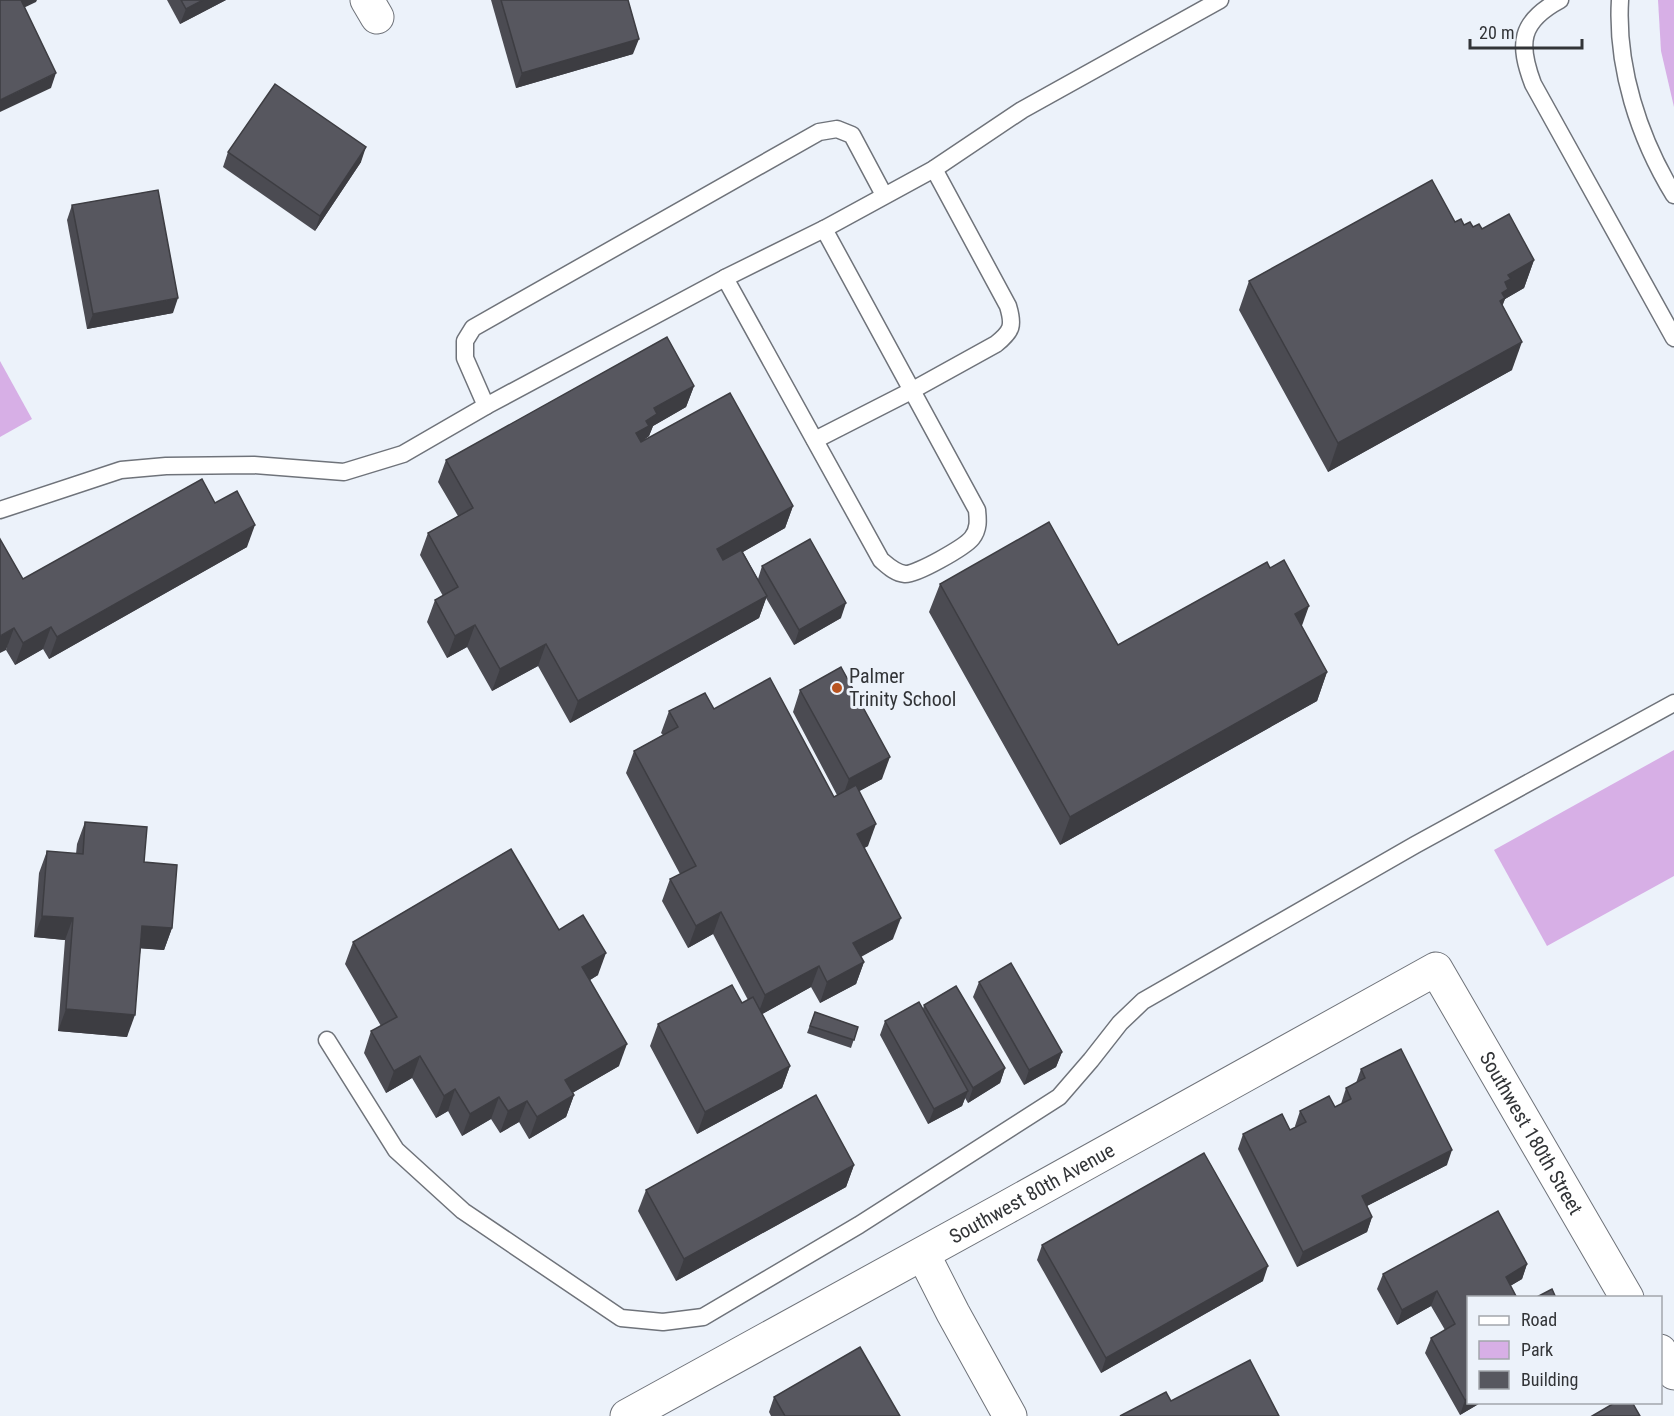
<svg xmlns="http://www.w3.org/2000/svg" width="1674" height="1416" font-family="'Roboto Condensed',sans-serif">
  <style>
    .green { fill: #d7afe6 }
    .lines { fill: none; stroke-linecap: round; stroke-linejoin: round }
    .service-casing { stroke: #6f737a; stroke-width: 19 }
    .minor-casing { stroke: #6f737a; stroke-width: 35 }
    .service { stroke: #fff; stroke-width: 16 }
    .minor { stroke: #fff; stroke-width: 33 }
    .wall { fill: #4b4b52 }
    .shaded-wall { fill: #3d3d42 }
    .building { fill: #57575f; stroke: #3d3d42; stroke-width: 1.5 }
    .poi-dot { fill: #b85421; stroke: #ecf2fa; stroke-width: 2 }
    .labels { text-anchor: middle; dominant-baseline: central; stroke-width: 6; stroke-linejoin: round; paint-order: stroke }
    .poi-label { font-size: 20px; fill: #323437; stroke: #ecf2fa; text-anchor: start }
    .street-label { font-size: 20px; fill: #323437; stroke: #ecf2fa }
  </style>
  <rect width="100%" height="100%" fill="#ecf2fa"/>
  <g class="green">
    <polygon points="1658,0 1674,0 1674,107 1661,51"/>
    <polygon points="0,361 32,419 0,437"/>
    <polygon points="1674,750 1674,876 1547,946 1494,850"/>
  </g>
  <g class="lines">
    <g class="service-casing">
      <g id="service">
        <path d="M1560 0C1519 22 1518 44 1533 84L1674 338"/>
        <path d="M1620 0C1616 67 1639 138 1674 195"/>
        <path d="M725 278 881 560C888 566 895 573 905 574 916 575 965 547 972 538 979 529 978 520 977 510L824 229"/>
        <polyline points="486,406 465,358 465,341 473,328 819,132 837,129 852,135 884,195"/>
        <path d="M815 440 911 391 996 344C1012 331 1014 326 1008 306L934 169"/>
        <polyline points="0,510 121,470 166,466 254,465 344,472 403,454 486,406 725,278 824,229 934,169 1022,110 1220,0"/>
        <polyline points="327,1040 396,1150 463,1211 621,1318 663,1322 703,1317 859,1225 1059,1097 1091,1060 1120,1023 1143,1001 1415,845 1674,703"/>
      </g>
    </g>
    <g class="minor-casing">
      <g id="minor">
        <polyline points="367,0 377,17"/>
        <polyline points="923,1254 953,1313 1010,1416"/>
        <polyline points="1660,1351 1674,1373"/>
        <path id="s1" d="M627 1416C898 1269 1166 1118 1436 969L1627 1298"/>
      </g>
    </g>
    <use href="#service" class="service"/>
    <use href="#minor" class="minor"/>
  </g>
  <g class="wall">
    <polygon points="167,0 226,0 180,24"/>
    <polygon points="491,0 628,0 633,54 516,88"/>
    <polygon points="228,152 361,162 315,231 223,167"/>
    <polygon points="72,205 173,313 87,329 67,220"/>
    <polygon points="1455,222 1464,225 1482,229 1534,260 1524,288 1505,299 1502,305 1512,370 1328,472 1239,310 1249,281"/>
    <polygon points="694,386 686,407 653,426 649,436 645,439 644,441 793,506 785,528 743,552 758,579 762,566 841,618 794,645 766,598 759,618 570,723 538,666 492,691 467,647 447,658 427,622 435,600 443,596 420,555 428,533 458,516 438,482 446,460"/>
    <polygon points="215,503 247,547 49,659 43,649 15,665 6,650 23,579"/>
    <polygon points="940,584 1118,645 1301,626 1327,672 1317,701 1060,845 929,612"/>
    <polygon points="800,690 882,779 859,791 868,846 864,848 893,939 861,957 864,962 856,984 820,1003 811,987 762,1014 790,1066 782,1088 697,1134 650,1046 658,1024 742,1003 748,1000 713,934 688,948 662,901 670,879 680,874 626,773 634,751 663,735 661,733 669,711 714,709 834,797 837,795 793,712"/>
    <polygon points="85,822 144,862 172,928 164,950 141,948 127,1037 58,1031 65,940 34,937 39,873 47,851 76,854 77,844"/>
    <polygon points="559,930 598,975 590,980 619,1066 572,1093 574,1095 566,1117 529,1139 519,1122 500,1133 491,1119 462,1136 448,1111 436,1118 412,1078 386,1093 364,1053 371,1031 381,1026 345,964 353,942"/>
    <polygon points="979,982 1062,1052 1056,1067 1024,1085 973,997"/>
    <polygon points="924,1005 1005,1068 1000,1083 968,1103 965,1098 962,1106 928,1124 880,1035 885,1021 923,1009"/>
    <polygon points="815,1012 858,1027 851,1048 807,1033"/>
    <polygon points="1361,1069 1447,1165 1367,1206 1372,1217 1367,1232 1297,1267 1238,1149 1243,1134 1290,1130 1296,1128 1295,1126 1300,1111 1335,1107 1341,1104 1346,1088 1356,1083"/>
    <polygon points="854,1165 846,1187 676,1281 638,1211 646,1190"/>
    <polygon points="1042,1245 1263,1281 1101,1373 1037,1260"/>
    <polygon points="1527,1264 1522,1279 1510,1286 1468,1402 1482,1402 1460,1415 1425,1353 1431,1338 1445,1330 1431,1306 1397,1325 1377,1289 1383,1274"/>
    <polygon points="774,1397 900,1416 771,1416 769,1412"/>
  </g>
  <g class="shaded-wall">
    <polygon points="19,0 37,0 36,2 15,12"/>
    <polygon points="203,0 226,0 180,24 186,9"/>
    <polygon points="639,39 633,54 516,88 522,73"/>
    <polygon points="56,73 51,88 0,112 0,100"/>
    <polygon points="366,147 361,162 315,231 320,216"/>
    <polygon points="1534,260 1524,288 1505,299 1495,326 1505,282 1508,275"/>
    <polygon points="178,298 173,313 87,329 93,314"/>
    <polygon points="1522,342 1512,370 1328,472 1338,443"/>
    <polygon points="694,386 686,407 653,426 649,436 645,439 641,448 636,433 646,421 654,408"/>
    <polygon points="793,506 785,528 709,571 717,549"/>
    <polygon points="255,525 247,547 49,659 57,637"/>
    <polygon points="767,596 759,618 570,723 578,701"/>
    <polygon points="846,603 841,618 794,645 799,630"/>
    <polygon points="1309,606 1299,634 1295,614"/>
    <polygon points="475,625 467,647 447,658 455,636"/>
    <polygon points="51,627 43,649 15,665 23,643"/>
    <polygon points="14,628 6,650 0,653 0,636"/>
    <polygon points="546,644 538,666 492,691 500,669"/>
    <polygon points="1327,672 1317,701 1060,845 1070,817"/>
    <polygon points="890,757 882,779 841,801 849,779"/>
    <polygon points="876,824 868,846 849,856 857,834"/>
    <polygon points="721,912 713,934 688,948 696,926"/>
    <polygon points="42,916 73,918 65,940 34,937"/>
    <polygon points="901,918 893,939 845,965 853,943"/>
    <polygon points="142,926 172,928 164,950 134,948"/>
    <polygon points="606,953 598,975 575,989 582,967"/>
    <polygon points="864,962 856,984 820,1003 827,982"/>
    <polygon points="819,966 811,987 757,1017 765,995"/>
    <polygon points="66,1009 135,1015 127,1037 58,1031"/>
    <polygon points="627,1044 619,1066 557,1102 565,1080"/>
    <polygon points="1062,1052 1056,1067 1024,1085 1029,1070"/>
    <polygon points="420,1056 412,1078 386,1093 394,1071"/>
    <polygon points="790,1066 782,1088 697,1134 705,1112"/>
    <polygon points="1005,1068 1000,1083 968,1103 973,1088"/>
    <polygon points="455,1089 448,1111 436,1118 444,1096"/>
    <polygon points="968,1091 962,1106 928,1124 934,1109"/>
    <polygon points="574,1095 566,1117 529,1139 537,1117"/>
    <polygon points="499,1097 491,1119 462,1136 470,1114"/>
    <polygon points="527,1101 519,1122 500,1133 508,1111"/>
    <polygon points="1452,1150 1447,1165 1357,1211 1362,1196"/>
    <polygon points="854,1165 846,1187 676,1281 684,1259"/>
    <polygon points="1372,1217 1367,1232 1297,1267 1303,1252"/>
    <polygon points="1527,1264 1522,1279 1500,1292 1506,1277"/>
    <polygon points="1268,1266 1263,1281 1101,1373 1106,1358"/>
    <polygon points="1437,1291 1431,1306 1397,1325 1402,1310"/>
    <polygon points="1468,1398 1468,1402 1482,1402 1460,1415 1465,1400"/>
  </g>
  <g class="building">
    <polygon points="0,0 21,0 56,73 0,100"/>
    <polygon points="181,0 203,0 186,9"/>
    <polygon points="501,0 628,0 639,39 522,73"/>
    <polygon points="275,84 366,147 320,216 228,152"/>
    <polygon points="1432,180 1455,222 1461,219 1464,225 1470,222 1473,227 1479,224 1482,229 1509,214 1534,260 1508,275 1511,279 1505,282 1508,289 1502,293 1505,298 1500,301 1522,342 1338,443 1249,281"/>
    <polygon points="158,190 178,298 93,314 72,205"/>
    <polygon points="667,337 694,386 654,408 657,414 646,421 649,426 636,433 641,442 730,393 793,506 717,549 723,560 741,550 767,596 578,701 546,644 500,669 475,625 455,636 435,600 458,587 428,533 473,508 446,460"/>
    <polygon points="202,479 215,503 237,491 255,525 57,637 51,627 23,643 14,628 0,636 0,539 23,579"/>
    <polygon points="1049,522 1118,645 1267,562 1270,568 1284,560 1309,606 1295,614 1327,672 1070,817 940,584"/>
    <polygon points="810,539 846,603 799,630 762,566"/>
    <polygon points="841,667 890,757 849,779 800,690"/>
    <polygon points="770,678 834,797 856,785 876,824 857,834 901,918 853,943 864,962 827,982 819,966 765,995 721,912 696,926 670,879 696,866 634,751 678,727 669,711 705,693 714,709"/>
    <polygon points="85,822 147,827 144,862 177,865 172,928 142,926 135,1015 66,1009 73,918 42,916 47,851 83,854"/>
    <polygon points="511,849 559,930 583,915 606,953 582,967 627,1044 565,1080 574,1095 537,1117 527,1101 508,1111 499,1097 470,1114 455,1089 444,1096 420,1056 394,1071 371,1031 397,1017 353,942"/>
    <polygon points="1011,963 1062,1052 1029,1070 979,982"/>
    <polygon points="732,985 742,1003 753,997 790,1066 705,1112 658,1024"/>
    <polygon points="956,986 1005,1068 973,1088 924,1005"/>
    <polygon points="919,1002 968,1091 934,1109 885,1021"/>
    <polygon points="815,1012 858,1027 854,1040 810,1026"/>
    <polygon points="1401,1049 1452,1150 1362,1196 1372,1217 1303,1252 1243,1134 1282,1114 1290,1130 1306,1122 1300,1111 1329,1096 1335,1107 1351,1099 1346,1088 1365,1078 1361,1069"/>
    <polygon points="816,1095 854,1165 684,1259 646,1190"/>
    <polygon points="1204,1153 1268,1266 1106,1358 1042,1245"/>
    <polygon points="1498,1211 1527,1264 1506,1277 1517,1298 1468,1298 1468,1398 1465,1400 1431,1338 1455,1324 1437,1291 1402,1310 1383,1274"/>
    <polygon points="1552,1289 1556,1298 1535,1298"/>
    <polygon points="860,1347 900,1416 785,1416 774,1397"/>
    <polygon points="1250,1360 1279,1416 1120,1416 1166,1392 1171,1401"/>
    <polygon points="1616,1402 1632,1402 1640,1416 1592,1416"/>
  </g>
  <circle class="poi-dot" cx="837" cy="688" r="6"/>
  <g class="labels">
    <g class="poi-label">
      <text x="849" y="676">Palmer<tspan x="849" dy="23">Trinity School</tspan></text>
    </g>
    <g class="street-label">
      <text stroke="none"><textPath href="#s1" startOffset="1114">Southwest 180th Street</textPath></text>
      <text stroke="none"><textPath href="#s1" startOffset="462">Southwest 80th Avenue</textPath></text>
    </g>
  </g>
  <rect x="1467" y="1296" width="195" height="108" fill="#ecf2fa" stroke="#a2a6ac" stroke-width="1.5"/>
  <rect x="1479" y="1316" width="30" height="9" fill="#ffffff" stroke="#a2a6ac" stroke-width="1.5"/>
  <text x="1521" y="1326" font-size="18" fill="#323437">Road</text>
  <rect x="1479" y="1341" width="30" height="18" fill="#d7afe6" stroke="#a2a6ac" stroke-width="1.5"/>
  <text x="1521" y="1356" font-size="18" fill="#323437">Park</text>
  <rect x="1479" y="1371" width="30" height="18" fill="#57575f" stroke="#a2a6ac" stroke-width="1.5"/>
  <text x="1521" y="1386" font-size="18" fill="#323437">Building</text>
  <path d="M1470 39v9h112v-9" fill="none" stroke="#323437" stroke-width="3"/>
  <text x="1479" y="39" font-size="18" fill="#323437" stroke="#ecf2fa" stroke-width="4.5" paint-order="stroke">20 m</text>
</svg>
